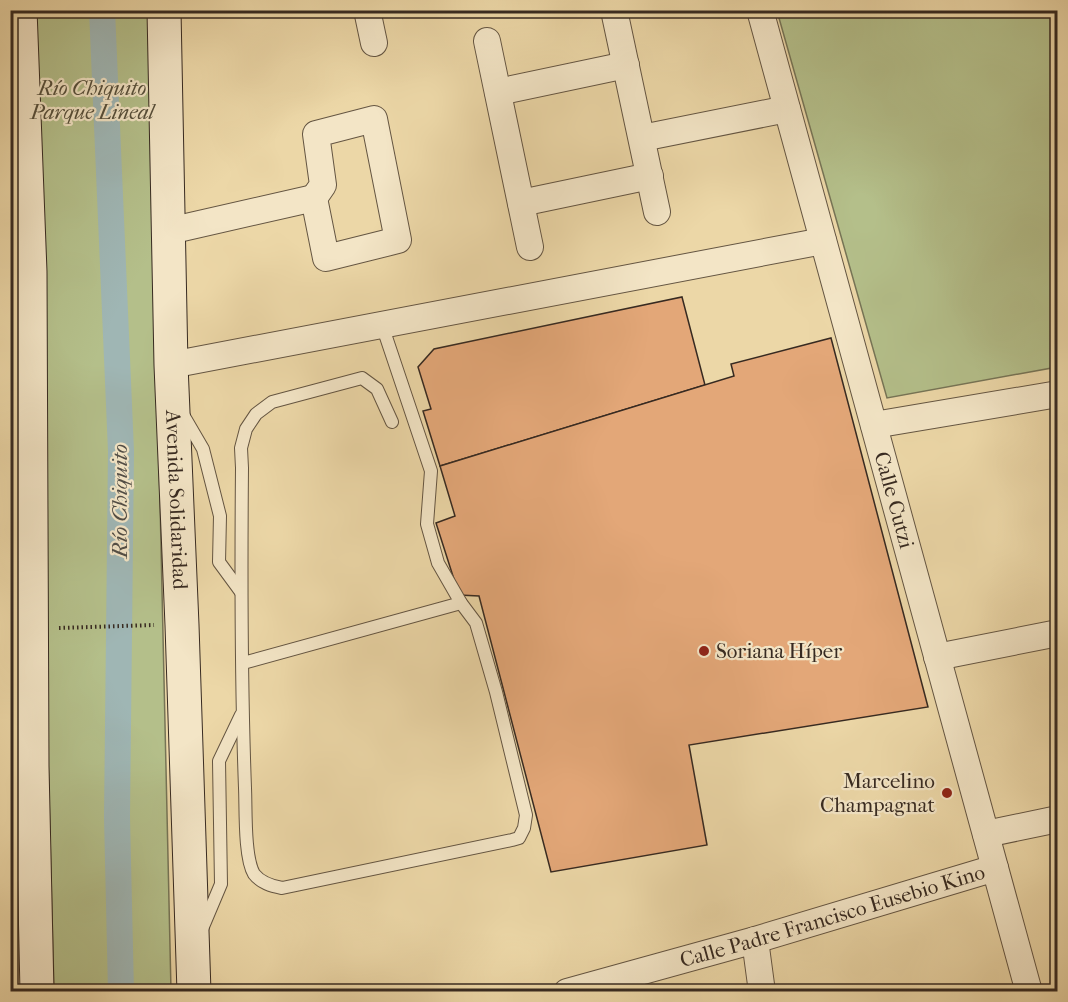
<svg xmlns="http://www.w3.org/2000/svg" width="1068" height="1002" font-family="'IM FELL French Canon',serif">
  <style>
    .green { fill: #b4bf8a; stroke: #767456; stroke-width: 1.5 }
    .lines { fill: none; stroke-linecap: round; stroke-linejoin: round }
    .canal { stroke: #9fb6b4; stroke-width: 26 }
    .building { fill: #e3a778; stroke: #372a21; stroke-width: 1.5 }
    .lane-casing { stroke: #645542; stroke-width: 14 }
    .street-casing { stroke: #645542; stroke-width: 28 }
    .secondary-casing { stroke: #372a21; stroke-width: 35 }
    .path { stroke: #372a21; stroke-width: 4; stroke-dasharray: 1.5 3; stroke-linecap: butt }
    .lane { stroke: #f3e5c6; stroke-width: 12 }
    .street { stroke: #f3e5c6; stroke-width: 26 }
    .secondary { stroke: #f3e5c6; stroke-width: 33 }
    .poi-dot { fill: #8f2418; stroke: #f3e5c6; stroke-width: 2 }
    .labels { text-anchor: middle; dominant-baseline: central; stroke-width: 4.5; stroke-linejoin: round; paint-order: stroke }
    .park-label { font-size: 21px; font-style: italic; fill: #564f3b; stroke: #f3e5c6 }
    .street-label { font-size: 21px; fill: #372a21; stroke: #f3e5c6 }
    .poi-label { font-size: 21px; fill: #372a21; stroke: #f3e5c6; text-anchor: start }
    .water-label { font-size: 22px; font-style: italic; fill: #514d46; stroke: #f3e5c6 }
  </style>
  <rect width="100%" height="100%" fill="#ecd7a7"/>
  <filter id="stains"><feTurbulence type="fractalNoise" baseFrequency=".00333" numOctaves="4"/><feColorMatrix values="0 0 0 0 .2 0 0 0 0 .09 0 0 0 0 .02 0 0 0 .5 -.17"/></filter>
  <radialGradient id="worn" r=".72"><stop offset=".6" stop-color="#630" stop-opacity="0"/><stop offset="1" stop-color="#630" stop-opacity=".3"/></radialGradient>
  <g class="green">
    <polygon points="29,11 149,11 171,991 54,991"/>
    <polygon points="777,11 1057,11 1057,367 887,398"/>
  </g>
  <g class="lines">
    <polyline class="canal" points="102,10 121,451 117,817 121,992"/>
  </g>
  <g class="building">
    <polygon points="682,297 705,385 440,466 423,411 431,409 418,367 434,349"/>
    <polygon points="831,338 928,707 689,745 707,845 551,872 479,596 459,595 436,523 455,516 440,466 734,376 731,364"/>
  </g>
  <g class="lines">
    <g class="lane-casing">
      <g id="lane">
        <path d="M382 325 431 471 427 524 438 563 461 603 476 623 496 692 526 815 524 828 519 838 512 840 282 888C271 886 261 883 254 874 244 857 246 808 245 788 241 681 241 575 242 468L241 448 246 429 256 414 272 402 362 378 377 389 392 422"/>
        <polyline points="182,413 203,449 220,516 219,562 241,592"/>
        <polyline points="243,663 461,603"/>
        <polyline points="202,929 221,884 219,761 241,715"/>
      </g>
    </g>
    <g class="street-casing">
      <g id="street">
        <polyline points="367,10 374,43"/>
        <path id="s1" d="M760 10 1029 992"/>
        <polyline points="615,15 657,212"/>
        <polyline points="487,41 530,247"/>
        <polyline points="498,92 626,65"/>
        <polygon points="374,119 398,240 326,258 314,198 323,185 316,134"/>
        <polyline points="642,138 787,109"/>
        <polyline points="521,203 650,176"/>
        <polyline points="169,231 314,198"/>
        <polyline points="171,365 823,241"/>
        <polyline points="874,425 1058,394"/>
        <polyline points="937,657 1058,633"/>
        <polyline points="10,772 32,766"/>
        <polyline points="986,834 1058,819"/>
        <polyline points="755,940 762,992"/>
        <path id="s2" d="M567 992 755 940 995 868"/>
      </g>
    </g>
    <g class="secondary-casing">
      <g id="secondary">
        <polyline points="20,10 30,272 32,766 37,992"/>
        <path id="s3" d="M164 10 171 365 182 625 194 992"/>
      </g>
    </g>
    <polyline class="path" points="59,628 154,625"/>
    <use href="#lane" class="lane"/>
    <use href="#street" class="street"/>
    <use href="#secondary" class="secondary"/>
  </g>
  <g class="poi-dot">
    <circle cx="704" cy="651" r="6"/>
    <circle cx="947" cy="793" r="6"/>
  </g>
  <g class="labels">
    <g class="park-label">
      <text x="92" y="88">Río Chiquito<tspan x="92" dy="24">Parque Lineal</tspan></text>
    </g>
    <g class="street-label">
      <text stroke="none"><textPath href="#s3" startOffset="490">Avenida Solidaridad</textPath></text>
      <text stroke="none"><textPath href="#s1" startOffset="508">Calle Cutzi</textPath></text>
      <text stroke="none"><textPath href="#s2" startOffset="276">Calle Padre Francisco Eusebio Kino</textPath></text>
    </g>
    <g class="poi-label">
      <text x="716" y="651">Soriana Híper</text>
      <text x="935" y="781" text-anchor="end">Marcelino<tspan x="935" dy="24">Champagnat</tspan></text>
    </g>
    <g class="water-label">
      <text transform="translate(120 501) rotate(-90)">Río Chiquito</text>
    </g>
  </g>
  <rect width="1068" height="1002" fill="none" stroke="#ecd7a7" stroke-width="36"/>
  <rect x="12" y="12" width="1044" height="978" fill="none" stroke="#372a21" stroke-width="3"/>
  <rect x="18" y="18" width="1032" height="966" fill="none" stroke="#372a21" stroke-width="1.5"/>
  <rect width="100%" height="100%" filter="url(#stains)"/>
  <rect width="100%" height="100%" fill="url(#worn)"/>
</svg>
